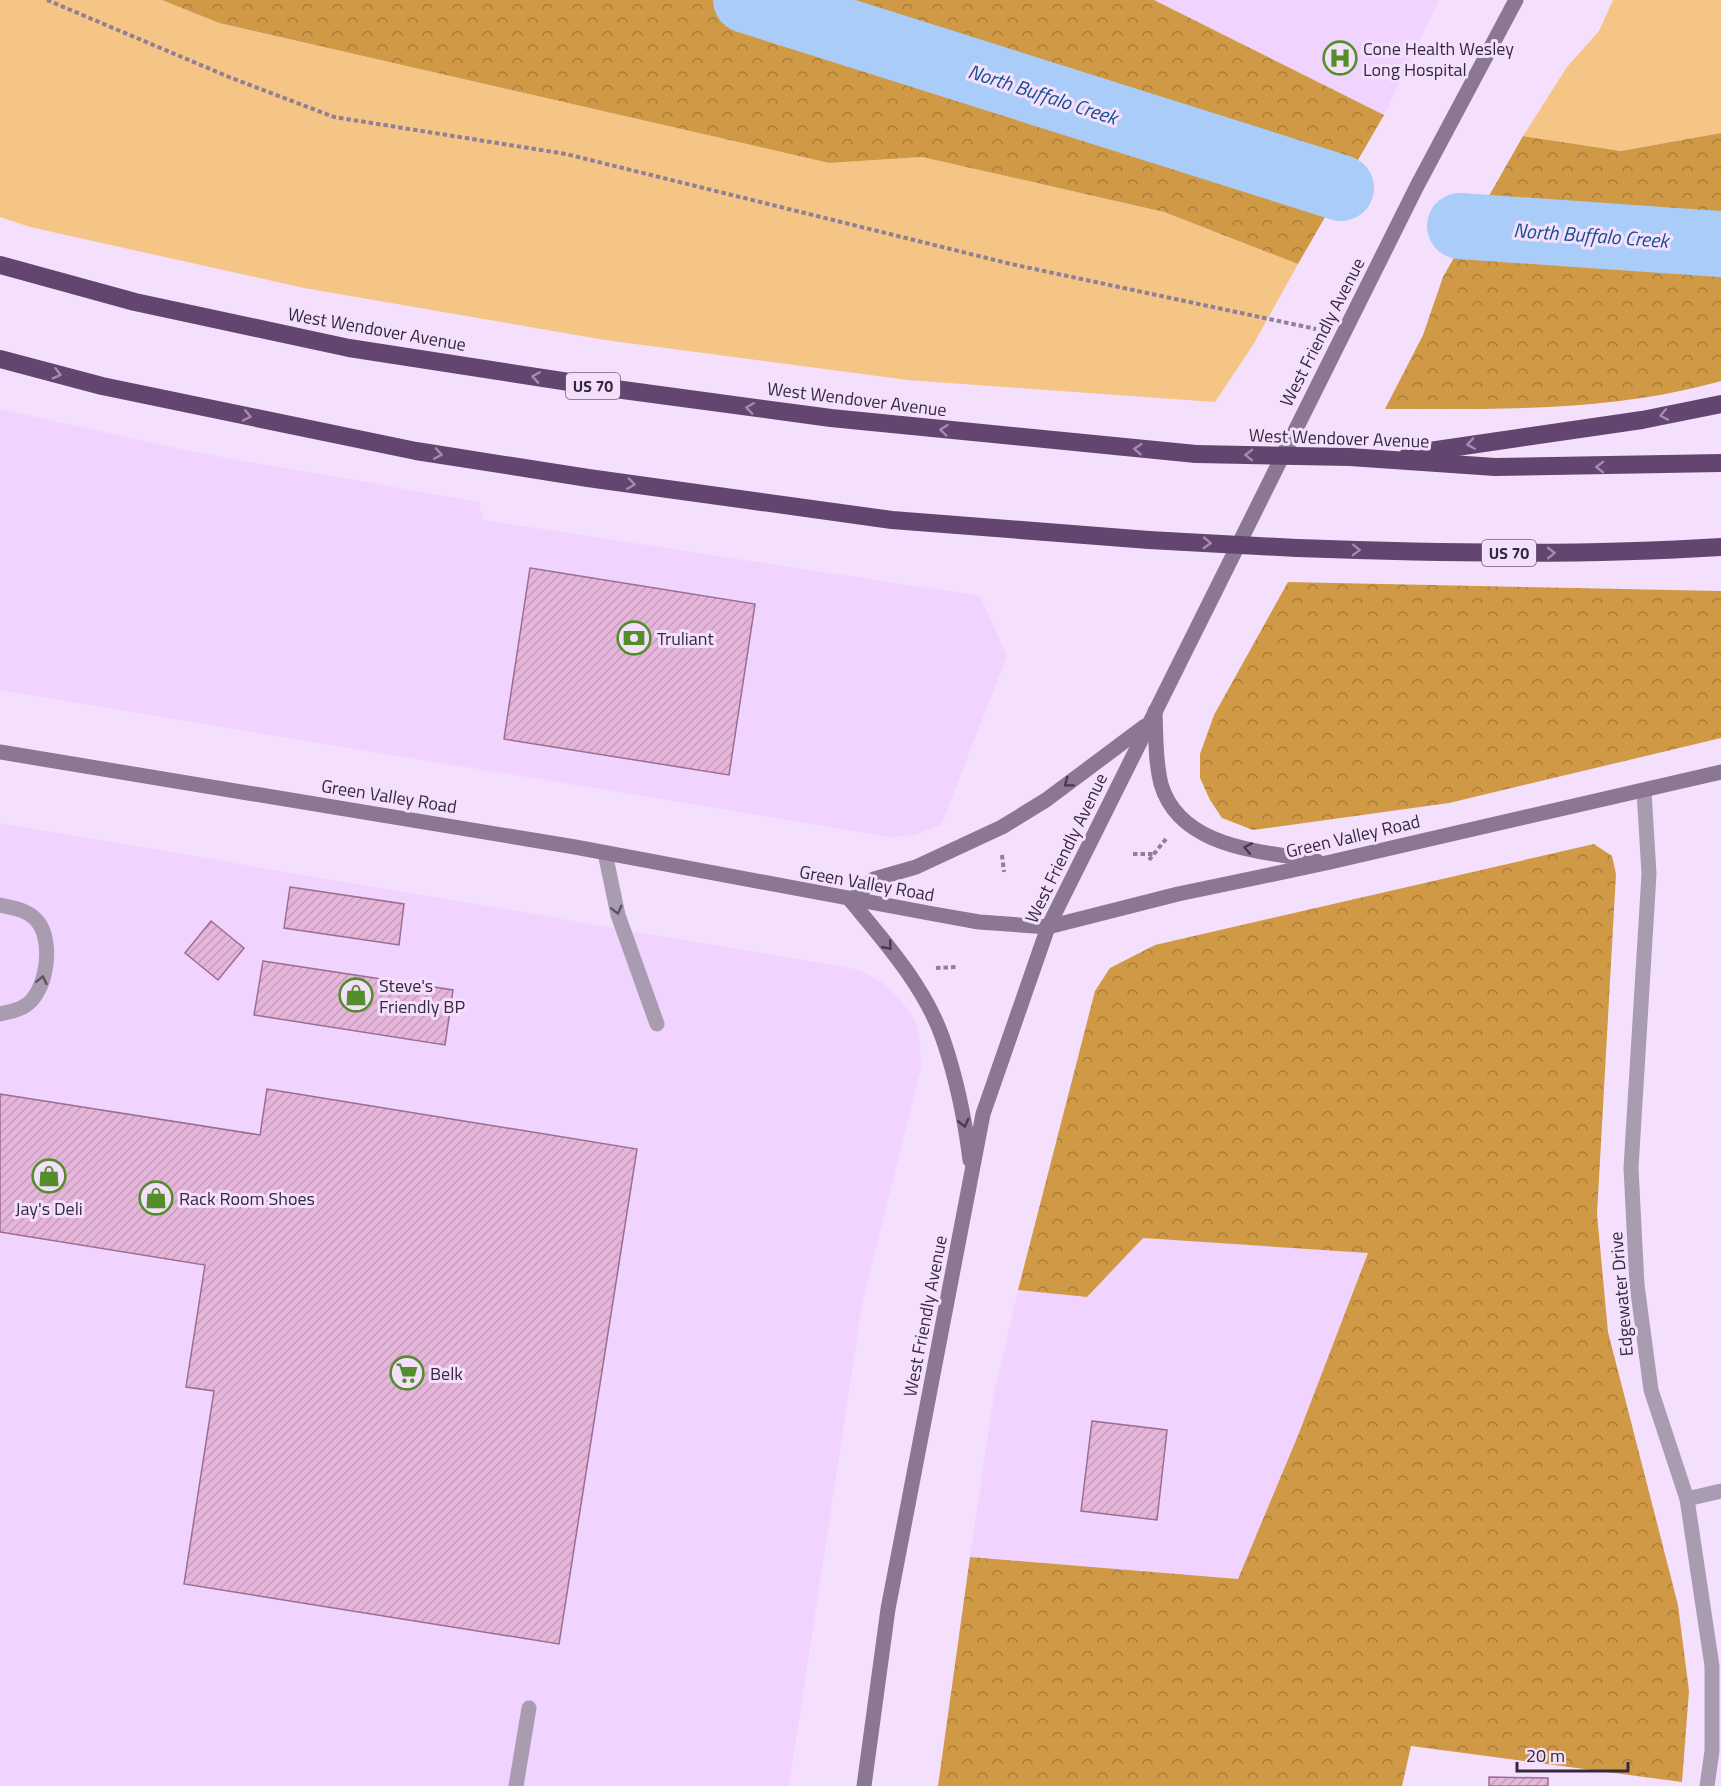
<svg xmlns="http://www.w3.org/2000/svg" width="1721" height="1786" font-family="'Titillium Web',sans-serif">
  <style>
    .built { fill: #f0d3fe }
    .green { fill: #f4c585 }
    .forest { fill: url(#forest-crowns) }
    .lines { fill: none; stroke-linecap: round; stroke-linejoin: round }
    .river { stroke: #aaccf8; stroke-width: 66 }
    .building { fill: url(#building-hatch); stroke: #9a6e90; stroke-width: 1.5 }
    .path { stroke: #907f97; stroke-width: 4; stroke-dasharray: 4.5 3; stroke-linecap: butt }
    .service { stroke: #aa9cb0; stroke-width: 15 }
    .minor { stroke: #aa9cb0; stroke-width: 15 }
    .secondary { stroke: #8b7794; stroke-width: 15 }
    .motorway { stroke: #62466f; stroke-width: 18 }
    .motorway-bridge { stroke: #62466f; stroke-width: 18 }
    .oneway { stroke: #a48baf }
    .oneway2 { stroke: #47394e }
    .oneway3 { stroke: #5f5165 }
    .labels { text-anchor: middle; dominant-baseline: central; stroke-width: 6; stroke-linejoin: round; paint-order: stroke }
    .shield { fill: #f4e0fd; stroke: #6f6076; stroke-width: 1.5 }
    .shield-label { font-size: 16px; font-weight: bold; fill: #36293c }
    .poi-label { font-size: 18px; fill: #36293c; stroke: #f4e0fd; text-anchor: start }
    .street-label { font-size: 18px; fill: #36293c; stroke: #f4e0fd }
    .water-label { font-size: 20px; font-style: italic; fill: #164e8e; stroke: #f4e0fd }
  </style>
  <defs>
    <pattern id="forest-crowns" width="20" height="18" patternUnits="userSpaceOnUse" patternTransform="scale(1.5)"><rect width="20" height="18" fill="#d09945"/><path d="M2 6a3 3 0 1 1 6 0M12 15a3 3 0 1 1 6 0" fill="none" stroke="#aa7d3b"/></pattern>
    <pattern id="building-hatch" width="6" height="6" patternUnits="userSpaceOnUse" patternTransform="scale(1.5)"><rect width="6" height="6" fill="#e6b6da"/><path d="M-1 1l2-2M0 6l6-6M5 7l2-2" fill="none" stroke="#c69cbc"/></pattern>
  </defs>
  <rect width="100%" height="100%" fill="#f4e0fd"/>
  <g class="built">
    <polygon points="1154,0 1439,0 1384,115"/>
    <polygon points="0,409 194,452 479,502 483,520 980,596 1007,656 941,825 914,835 889,837 0,690"/>
    <polygon points="0,823 860,970 883,983 902,1002 915,1020 920,1042 921,1068 863,1299 789,1786 0,1786"/>
    <polygon points="1143,1238 1368,1252 1299,1433 1238,1579 970,1557 994,1394 1018,1290 1087,1297"/>
  </g>
  <g class="green">
    <polygon points="0,0 162,0 219,23 829,163 922,157 1164,212 1298,264 1253,345 1215,402 908,380 605,340 304,288 30,227 0,217"/>
    <polygon points="1613,0 1721,0 1721,133 1621,151 1523,136 1567,67 1599,31"/>
  </g>
  <g class="forest">
    <polygon points="162,0 1154,0 1384,115 1298,264 1164,212 922,157 829,163 219,23"/>
    <path d="M1721 133V381C1612 412 1498 409 1385 409L1423 335 1443 277 1523 136 1621 151Z"/>
    <polygon points="1288,582 1721,591 1721,738 1449,803 1253,830 1222,818 1210,800 1200,778 1200,754 1214,715"/>
    <polygon points="1594,844 1612,856 1616,874 1597,1214 1608,1332 1678,1605 1689,1691 1682,1782 1411,1746 1402,1786 938,1786 970,1557 1238,1579 1299,1433 1368,1253 1143,1238 1087,1297 1018,1290 1095,991 1110,968 1155,945"/>
  </g>
  <g class="lines">
    <g class="river">
      <polyline points="746,0 1341,188"/>
      <polyline points="1460,226 1721,244"/>
    </g>
  </g>
  <g class="building">
    <polygon points="530,568 755,604 729,775 504,739"/>
    <polygon points="290,887 404,904 399,945 284,928"/>
    <polygon points="211,921 244,948 218,980 185,953"/>
    <polygon points="263,961 453,990 445,1045 254,1015"/>
    <polygon points="267,1089 637,1149 559,1644 184,1584 214,1391 186,1387 205,1265 0,1232 0,1094 260,1135"/>
    <polygon points="1092,1421 1167,1430 1157,1520 1081,1511"/>
    <polygon points="1489,1777 1548,1778 1548,1786 1489,1786"/>
  </g>
  <g class="lines">
    <g class="path">
      <polyline points="47,0 229,77 334,117 566,154 1011,264 1316,329"/>
      <polyline points="1133,854 1153,854"/>
      <polyline points="1002,855 1004,872"/>
      <polyline points="1149,860 1166,839"/>
      <polyline points="936,968 956,967"/>
    </g>
    <g class="service">
      <polyline points="605,853 618,915 657,1024"/>
      <path d="M0 905C14 908 29 910 38 922 54 942 47 995 23 1007 16 1011 7 1012 0 1014"/>
      <polyline points="516,1786 529,1708"/>
    </g>
    <g class="minor">
      <polyline points="1644,791 1649,874 1631,1168 1637,1285 1651,1390 1687,1499 1712,1666 1712,1751 1707,1786"/>
      <polyline points="1687,1499 1721,1491"/>
    </g>
    <g class="secondary">
      <path d="M1155 711C1156 735 1155 761 1161 784 1180 849 1263 851 1317 861"/>
      <polyline points="0,752 575,847 934,914 979,922 1048,927 1178,894 1326,863 1721,772"/>
      <polyline points="851,901 874,879 916,867 1002,827 1046,800 1145,726"/>
      <path d="M851 901C885 942 925 987 943 1039 956 1077 965 1120 970 1160"/>
      <polyline points="864,1786 888,1609 983,1114 1048,927 1417,186 1516,0"/>
    </g>
    <g class="motorway">
      <polyline points="0,265 135,302 349,348 608,388 831,418 1196,454"/>
      <polyline points="0,359 102,386 416,451 588,478 892,520 1149,540"/>
      <polyline points="1409,454 1642,420 1721,404"/>
      <polyline points="1350,457 1495,467 1721,463"/>
      <path d="M1297 548C1439 553 1580 556 1721 547"/>
    </g>
    <g class="motorway-bridge">
      <polyline points="1196,454 1350,457"/>
      <polyline points="1149,540 1297,548"/>
    </g>
  </g>
  <defs><path id="oneway-chevron" d="M-2-3.5L2.5 0L-2 3.5" fill="none" stroke-width="1.6" stroke-linecap="round" stroke-linejoin="round" transform="scale(1.5)"/></defs>
  <g class="oneway">
    <use href="#oneway-chevron" transform="translate(57 374) rotate(15)"/>
    <use href="#oneway-chevron" transform="translate(536 377) rotate(-171)"/>
    <use href="#oneway-chevron" transform="translate(750 408) rotate(-172)"/>
    <use href="#oneway-chevron" transform="translate(1664 415) rotate(169)"/>
    <use href="#oneway-chevron" transform="translate(247 416) rotate(12)"/>
    <use href="#oneway-chevron" transform="translate(944 430) rotate(-174)"/>
    <use href="#oneway-chevron" transform="translate(1471 444) rotate(171)"/>
    <use href="#oneway-chevron" transform="translate(1138 449) rotate(-176)"/>
    <use href="#oneway-chevron" transform="translate(438 454) rotate(9)"/>
    <use href="#oneway-chevron" transform="translate(1249 455) rotate(-179)"/>
    <use href="#oneway-chevron" transform="translate(1600 467) rotate(180)"/>
    <use href="#oneway-chevron" transform="translate(631 484) rotate(8)"/>
    <use href="#oneway-chevron" transform="translate(1207 543) rotate(3)"/>
    <use href="#oneway-chevron" transform="translate(1356 550) rotate(2)"/>
    <use href="#oneway-chevron" transform="translate(1551 553) rotate(-1)"/>
  </g>
  <g class="oneway2">
    <use href="#oneway-chevron" transform="translate(1068 783) rotate(143)"/>
    <use href="#oneway-chevron" transform="translate(1248 848) rotate(-169)"/>
    <use href="#oneway-chevron" transform="translate(888 946) rotate(51)"/>
    <use href="#oneway-chevron" transform="translate(964 1123) rotate(76)"/>
  </g>
  <g class="oneway3">
    <use href="#oneway-chevron" transform="translate(617 910) rotate(76)"/>
    <use href="#oneway-chevron" transform="translate(42 980) rotate(-78)"/>
  </g>
  <defs>
    <g id="hospital-ring" transform="scale(1.725)"><circle r="9.5" fill="#f4e0fd" stroke="#548e2b" stroke-width="1.5"/><path d="M-5-5h3v3.5h4V-5h3V5h-3V1.5h-4V5h-3Z" fill="#548e2b"/></g>
    <g id="bank-ring" transform="scale(1.725)"><circle r="9.5" fill="#f4e0fd" stroke="#548e2b" stroke-width="1.5"/><path d="M-6-4H6V4H-6ZM0-2.3a2.3 2.3 0 1 0 0 4.6a2.3 2.3 0 1 0 0-4.6Z" fill="#548e2b"/></g>
    <g id="shop-ring" transform="scale(1.725)"><circle r="9.5" fill="#f4e0fd" stroke="#548e2b" stroke-width="1.5"/><path d="M-5-2.5h2.3a2.7 3.5 0 0 1 5.4 0H5L5.5 6h-11ZM-1.5-2.5h3a1.5 2.3 0 0 0-3 0Z" fill="#548e2b"/></g>
    <g id="supermarket-ring" transform="scale(1.725)"><circle r="9.5" fill="#f4e0fd" stroke="#548e2b" stroke-width="1.5"/><path d="M-6-5.5h2.5l.6 2H6L4.5 2H-2.5L-4.4-4H-6ZM-1.5 3.2a1.3 1.3 0 1 0 .1 0ZM3 3.2a1.3 1.3 0 1 0 .1 0Z" fill="#548e2b"/></g>
  </defs>
  <g fill-rule="evenodd">
    <use href="#hospital-ring" x="1340" y="58"/>
    <use href="#bank-ring" x="634" y="638"/>
    <use href="#shop-ring" x="356" y="995"/>
    <use href="#shop-ring" x="49" y="1176"/>
    <use href="#shop-ring" x="156" y="1198"/>
    <use href="#supermarket-ring" x="407" y="1373"/>
  </g>
  <g class="labels">
    <g class="shield">
      <rect x="566" y="373" width="54" height="26" rx="4.5"/>
      <rect x="1482" y="540" width="54" height="26" rx="4.5"/>
    </g>
    <g class="shield-label">
      <text x="593" y="386">US 70</text>
      <text x="1509" y="553">US 70</text>
    </g>
    <g class="poi-label">
      <text x="1363" y="48">Cone Health Wesley<tspan x="1363" dy="21">Long Hospital</tspan></text>
      <text x="657" y="638">Truliant</text>
      <text x="379" y="985">Steve's<tspan x="379" dy="21">Friendly BP</tspan></text>
      <text x="179" y="1198">Rack Room Shoes</text>
      <text x="49" y="1208" text-anchor="middle">Jay's Deli</text>
      <text x="430" y="1373">Belk</text>
    </g>
    <g class="street-label">
      <text transform="translate(377 329) rotate(10)">West Wendover Avenue</text>
      <text transform="translate(1322 332) rotate(-63)">West Friendly Avenue</text>
      <text transform="translate(857 399) rotate(7)">West Wendover Avenue</text>
      <text transform="translate(1339 438) rotate(2)">West Wendover Avenue</text>
      <text transform="translate(389 796) rotate(9)">Green Valley Road</text>
      <text transform="translate(1353 836) rotate(-13)">Green Valley Road</text>
      <text transform="translate(1066 848) rotate(-64)">West Friendly Avenue</text>
      <text transform="translate(867 883) rotate(10)">Green Valley Road</text>
      <text transform="translate(1621 1294) rotate(-95)">Edgewater Drive</text>
      <text transform="translate(925 1316) rotate(-79)">West Friendly Avenue</text>
    </g>
    <g class="water-label">
      <text transform="translate(1043 94) rotate(18)">North Buffalo Creek</text>
      <text transform="translate(1591 235) rotate(4)">North Buffalo Creek</text>
    </g>
  </g>
  <path d="M1517 1762v9h111v-9" fill="none" stroke="#36293c" stroke-width="3"/>
  <text x="1526" y="1762" font-size="18" fill="#36293c" stroke="#f4e0fd" stroke-width="4.5" paint-order="stroke">20 m</text>
</svg>
